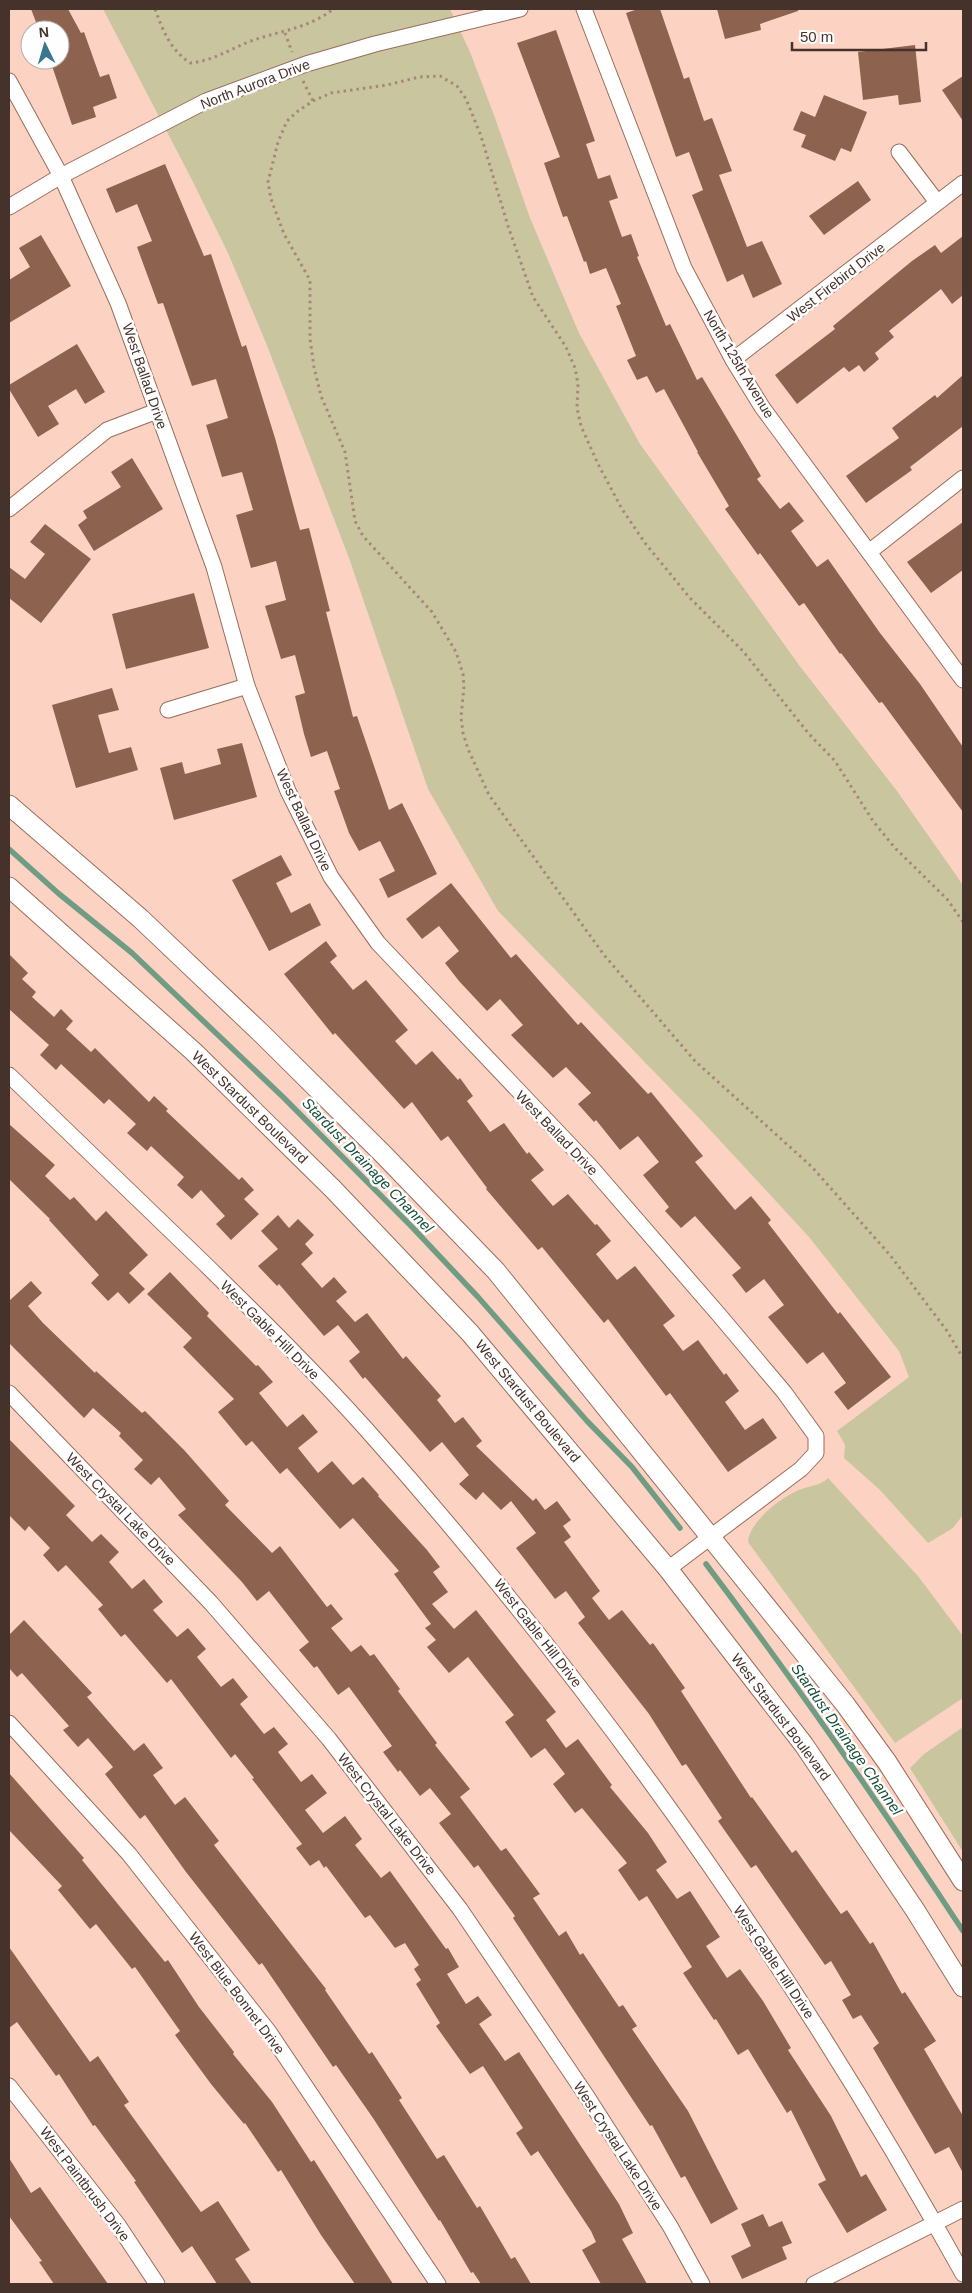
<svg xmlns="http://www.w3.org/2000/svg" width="972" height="2293" font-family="Arial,sans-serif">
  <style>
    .green { fill: #c9c69f }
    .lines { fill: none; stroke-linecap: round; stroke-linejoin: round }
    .stream { stroke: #709c83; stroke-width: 5.5 }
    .building { fill: #8d624f }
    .minor-casing { stroke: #996d5b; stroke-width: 17 }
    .tertiary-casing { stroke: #996d5b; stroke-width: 21 }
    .path { stroke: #a6877b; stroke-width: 3; stroke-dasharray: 2.5 4; stroke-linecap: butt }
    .minor { stroke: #fff; stroke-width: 15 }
    .tertiary { stroke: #fff; stroke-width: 19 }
    .labels { text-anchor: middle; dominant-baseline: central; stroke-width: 5; stroke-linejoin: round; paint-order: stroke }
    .street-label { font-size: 14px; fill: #45322a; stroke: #fefefe }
    .water-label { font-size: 15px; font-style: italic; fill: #174f39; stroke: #fefefe }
  </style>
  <rect width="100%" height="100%" fill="#fcd3c3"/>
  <g class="green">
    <polygon points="103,9 450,9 470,52 494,115 530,218 579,333 640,444 799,665 897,791 963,885 963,1515 953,1528 928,1543 879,1489 844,1458 845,1445 837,1431 909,1377 899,1351 809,1237 700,1119 498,911 428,789 349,558 266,343 228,253 192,180"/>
    <path d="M828 1478 918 1576 963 1636V1698L895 1743 748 1542C749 1522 781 1497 799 1490 810 1485 818 1487 828 1478Z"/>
    <polygon points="963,1727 963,1852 910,1768 924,1754"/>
  </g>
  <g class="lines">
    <g class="stream">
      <polyline points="9,849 58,893 132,953 283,1097 413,1228 478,1297 587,1421 632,1467 680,1528"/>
      <path d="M706 1564C796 1683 881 1806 963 1931"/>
    </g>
  </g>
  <g class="building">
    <polygon points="31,9 68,9 81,33 84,32 100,77 109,74 117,98 93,107 96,117 72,125 50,60 60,60 60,30 39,30"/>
    <polygon points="638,9 660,9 684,79 689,77 704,121 712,118 732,171 719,175 747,247 762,241 782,284 753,298 743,274 727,282 692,195 703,190 689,152 676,157 626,13"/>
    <polygon points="717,9 798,9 798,11 760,24 761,30 725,39"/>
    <polygon points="556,30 595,141 586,144 598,179 610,175 618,198 609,201 622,237 631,234 639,256 637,257 666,326 670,324 697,380 702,377 761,476 757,479 780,509 789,502 804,521 791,531 817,567 828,559 880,633 920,684 963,747 963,812 882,702 879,703 841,653 840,654 804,603 799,606 760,553 758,555 725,509 729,506 697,452 698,452 664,389 656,393 647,376 637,380 627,360 636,356 616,306 621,304 606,268 590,274 586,261 584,262 567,216 563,217 544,163 560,157 517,43"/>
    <polygon points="915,45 921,102 899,105 898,95 863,100 858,52"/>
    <polygon points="963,76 963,121 942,90"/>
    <polygon points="824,95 867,112 851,152 841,148 835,161 801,147 806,135 793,130 801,111 815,117"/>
    <polygon points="165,164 204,256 211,254 242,347 246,345 275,438 300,530 309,528 330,611 326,612 353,717 357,716 389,810 402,803 437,874 388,898 379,879 395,871 380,841 359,851 349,833 334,791 340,789 327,751 311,757 304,734 295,696 305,693 295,655 281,659 265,606 286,600 276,561 251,568 236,515 253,510 242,472 222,477 206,425 228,418 216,379 192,386 163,303 158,304 137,247 152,241 137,204 116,213 106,189"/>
    <polygon points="858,181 871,200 824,235 809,216"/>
    <polygon points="41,235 71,286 9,323 9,280 30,267 19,248"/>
    <polygon points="963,236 963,295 952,304 941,289 889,331 894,337 875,353 879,359 864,372 859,365 849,372 844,367 797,404 775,375 835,329 833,326 912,261 935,245 941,253"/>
    <polygon points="77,344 105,392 85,404 76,389 48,406 59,424 38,437 9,389 9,385"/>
    <polygon points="963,375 963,426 910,467 912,470 866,503 846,476 899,438 892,428 935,395 937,398"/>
    <polygon points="132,458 163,509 94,551 78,525 87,518 83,511 121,487 111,472"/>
    <polygon points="963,522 963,570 931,593 907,562"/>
    <polygon points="45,524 91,559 41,623 9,598 9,567 25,579 45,554 30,542"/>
    <polygon points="194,593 209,648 126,669 112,614"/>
    <polygon points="112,688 119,710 98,715 109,753 131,747 138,770 76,788 52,705"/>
    <polygon points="242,743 257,797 174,820 160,768 182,762 185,774 221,764 217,749"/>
    <polygon points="281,855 292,875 276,883 291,913 310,903 321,925 269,951 232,880"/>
    <polygon points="451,883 511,958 516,954 578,1025 581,1022 648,1094 651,1092 703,1156 695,1162 735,1210 751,1196 771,1220 768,1223 838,1314 840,1312 891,1377 848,1410 834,1392 846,1383 823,1352 807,1364 768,1317 784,1305 764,1279 746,1293 732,1275 741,1268 695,1216 681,1228 665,1211 669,1207 643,1175 659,1162 638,1136 620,1150 596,1120 594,1122 578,1104 591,1093 566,1067 553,1078 511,1035 523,1025 500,999 487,1011 459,981 445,963 459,951 439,926 422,939 406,919"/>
    <polygon points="326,941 337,956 330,962 353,990 366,980 408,1030 395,1041 416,1065 432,1051 458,1080 460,1078 473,1096 467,1101 490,1132 504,1123 527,1154 529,1152 544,1170 531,1180 553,1206 568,1194 595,1225 597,1224 611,1241 596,1254 617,1280 635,1266 675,1316 663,1325 683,1351 698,1340 724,1375 726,1373 739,1391 725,1402 745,1430 763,1418 777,1438 728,1472 670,1393 666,1396 608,1319 604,1323 542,1247 538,1250 486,1189 487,1188 448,1136 441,1141 412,1102 404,1109 335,1033 333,1035 284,974"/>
    <polygon points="9,954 28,973 22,979 36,992 32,997 54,1017 61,1009 73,1021 66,1029 91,1052 95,1048 149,1102 154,1096 168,1109 166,1111 239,1180 242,1177 254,1190 244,1199 259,1214 231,1240 216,1224 225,1216 201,1190 192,1199 177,1185 184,1177 151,1146 147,1151 127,1133 136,1124 109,1099 104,1104 61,1064 56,1070 40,1055 49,1045 9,1009"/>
    <polygon points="9,1124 55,1165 45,1176 70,1200 74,1197 96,1221 106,1211 148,1255 129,1273 145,1289 129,1304 118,1292 108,1301 91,1283 99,1275 49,1220 50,1219 9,1179"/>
    <polygon points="278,1215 289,1228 298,1219 314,1235 305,1244 313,1253 301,1264 322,1288 334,1277 347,1292 336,1301 355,1322 367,1313 403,1359 406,1356 441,1396 437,1400 455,1423 463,1417 482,1441 476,1446 533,1501 536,1498 545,1510 557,1501 571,1520 563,1526 571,1537 564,1542 600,1591 592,1598 609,1620 622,1610 650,1645 653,1643 685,1688 681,1691 751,1798 752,1797 792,1853 796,1850 841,1914 847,1910 870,1944 873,1942 902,1994 905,1992 936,2041 924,2049 963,2116 963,2173 949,2147 935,2154 873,2048 879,2043 861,2015 853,2019 842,2000 851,1995 831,1961 825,1965 756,1865 751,1868 718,1821 722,1818 686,1764 682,1766 649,1714 578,1623 585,1617 566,1591 555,1599 516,1548 536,1533 511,1501 501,1510 483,1492 476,1500 459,1484 469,1475 442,1442 430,1452 365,1377 363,1379 349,1361 360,1352 338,1325 324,1336 279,1284 277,1286 258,1266 278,1249 261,1231"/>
    <polygon points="170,1272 209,1313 207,1316 256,1366 258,1365 273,1382 259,1393 287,1427 303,1414 318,1432 298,1448 318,1473 332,1461 353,1485 363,1477 379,1495 378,1496 427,1550 440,1567 433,1572 448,1592 432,1604 454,1629 476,1610 556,1712 546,1720 566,1748 578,1739 612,1785 610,1787 648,1833 667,1862 656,1870 677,1899 690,1891 720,1937 706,1946 727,1978 740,1969 763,2001 791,2048 788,2050 831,2116 861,2177 866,2174 887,2210 847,2233 818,2184 826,2180 791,2110 787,2113 748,2049 738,2055 716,2019 714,2020 683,1973 692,1967 647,1896 639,1901 618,1870 627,1863 582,1808 575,1813 553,1784 565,1774 545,1748 531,1758 505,1722 514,1715 468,1657 449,1673 427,1647 436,1640 425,1628 431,1624 394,1574 399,1571 353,1518 340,1529 287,1468 280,1474 252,1441 246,1446 218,1412 234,1399 183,1347 192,1338 147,1294"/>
    <polygon points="31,1281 42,1293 28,1306 43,1323 95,1373 96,1371 142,1413 145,1411 185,1451 229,1501 225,1505 272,1553 280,1546 327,1607 331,1604 343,1619 331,1628 351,1652 361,1645 370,1656 374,1654 400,1689 398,1691 437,1743 435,1745 470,1789 460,1797 501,1851 506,1848 540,1894 533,1898 559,1936 566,1931 580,1955 583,1953 619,2007 623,2005 637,2026 632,2029 688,2111 738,2209 711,2224 685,2176 681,2178 652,2125 650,2126 513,1918 515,1916 478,1865 474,1868 439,1823 451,1814 430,1788 420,1796 400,1770 398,1772 383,1752 392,1746 349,1687 338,1695 317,1666 314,1668 299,1650 309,1642 269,1591 257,1601 242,1582 178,1515 186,1509 159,1477 151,1485 134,1469 143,1460 119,1436 121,1433 93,1408 84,1418 9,1343 9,1301"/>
    <polygon points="9,1439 75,1506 66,1515 92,1542 101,1534 119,1552 109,1562 132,1589 144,1579 163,1602 153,1610 177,1637 188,1628 206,1649 197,1657 221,1687 233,1678 248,1697 240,1704 264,1734 274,1727 288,1744 278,1752 301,1782 312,1774 327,1793 305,1810 323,1833 345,1816 362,1839 355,1845 381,1878 390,1871 446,1949 448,1948 459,1967 447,1974 466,2004 478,1996 492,2015 479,2024 505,2061 519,2052 619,2204 633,2233 622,2239 647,2284 601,2284 582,2250 596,2242 591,2231 538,2151 531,2156 516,2133 523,2128 483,2066 470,2074 436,2026 440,2023 416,1984 421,1980 414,1969 419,1965 405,1943 395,1948 370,1915 365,1918 326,1866 324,1868 319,1860 310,1866 296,1848 302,1844 252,1779 254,1778 235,1754 231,1758 171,1679 167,1683 125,1634 121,1637 98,1609 103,1605 66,1565 58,1572 43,1555 50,1548 29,1526 25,1531 9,1515"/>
    <polygon points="24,1620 92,1693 87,1697 134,1751 144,1743 163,1768 153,1775 175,1805 185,1797 219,1841 214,1845 326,1989 325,1990 369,2054 372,2052 402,2098 399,2100 437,2159 444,2155 477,2208 480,2206 511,2259 515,2257 531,2284 481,2284 473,2272 471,2273 440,2220 439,2221 373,2118 336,2065 333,2067 262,1963 259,1965 186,1872 145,1815 140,1819 105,1774 113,1767 88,1738 78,1747 63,1730 69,1726 22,1673 17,1677 9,1668 9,1635"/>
    <polygon points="9,1773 84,1858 82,1860 165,1962 168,1960 199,2007 234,2052 233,2054 272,2102 311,2162 314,2160 393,2284 355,2284 321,2235 281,2170 278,2172 245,2123 244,2124 211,2084 175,2035 180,2031 135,1967 132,1969 96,1924 90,1929 58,1890 62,1886 9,1830"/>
    <polygon points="9,1947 90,2062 98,2056 129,2102 124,2105 201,2212 218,2201 250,2250 235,2259 252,2284 217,2284 192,2246 182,2253 134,2182 136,2181 95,2125 93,2126 59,2074 56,2076 17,2022 9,2028"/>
    <polygon points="9,2158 31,2193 40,2187 108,2284 54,2284 39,2262 42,2261 9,2216"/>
    <polygon points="763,2214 769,2227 782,2221 792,2243 782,2247 787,2259 742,2279 731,2256 751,2246 741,2224"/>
  </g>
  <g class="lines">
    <g class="minor-casing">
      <g id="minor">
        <polyline points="584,9 684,268 733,360 762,407 963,680"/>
        <polyline points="9,81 61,176 118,303 214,567 247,686 288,791 331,877 378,943 590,1166 720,1316 784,1392 816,1436 816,1453 801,1469 668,1569"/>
        <polyline points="899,152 937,202"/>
        <polyline points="9,207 61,176 206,101 306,64 375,44 520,9"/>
        <polyline points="733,360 963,183"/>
        <polyline points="9,509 107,430 157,411"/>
        <polyline points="869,552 963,478"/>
        <polyline points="168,710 247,686"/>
        <path d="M9 1075C74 1137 139 1200 204 1263 259 1317 314 1371 366 1429 597 1688 795 1970 963 2274"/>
        <polyline points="9,1393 211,1603 329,1739 460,1909 588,2098 670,2226 702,2284"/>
        <polyline points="9,1723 129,1854 269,2032 438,2284"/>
        <polyline points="9,2086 118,2225 157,2284"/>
        <polyline points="814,2284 963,2209"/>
      </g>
    </g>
    <g class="tertiary-casing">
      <g id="tertiary">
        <polyline points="9,805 141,919 262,1034 383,1154 496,1271 845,1704 887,1762 963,1881"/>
        <polyline points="9,887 194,1052 333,1189 470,1333 668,1569 804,1745 915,1910 963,1987"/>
      </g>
    </g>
    <g class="path">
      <path d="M155 9C163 31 170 49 190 63 213 61 230 49 251 41 279 31 310 28 333 9"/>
      <polyline points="285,33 292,52"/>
      <polyline points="303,81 313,101"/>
      <polyline points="963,922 947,899 895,848 873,821 835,761 809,734 743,651 690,598 645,543 622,509 598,464 581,426 577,408 578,384 575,368 566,347 533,297 508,226 481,136 466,99 457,86 440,76 419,77 387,85 331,93 313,101 298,111 287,121 278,142 268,182 271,199 284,234 310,280 310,339 314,367 321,396 345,452 355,521 363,536 432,612 456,652 463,674 464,687 461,717 463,733 468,749 489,795 604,955 695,1061 812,1167 890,1255 947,1331 963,1358"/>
    </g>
    <use href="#minor" class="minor"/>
    <use href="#tertiary" class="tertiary"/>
  </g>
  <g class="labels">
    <g class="street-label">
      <text transform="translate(255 84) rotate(-21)">North Aurora Drive</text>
      <text transform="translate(836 282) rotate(-38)">West Firebird Drive</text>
      <text transform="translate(739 364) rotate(59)">North 125th Avenue</text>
      <text transform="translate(145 376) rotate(71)">West Ballad Drive</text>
      <text transform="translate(304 820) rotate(65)">West Ballad Drive</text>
      <text transform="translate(250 1107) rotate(44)">West Stardust Boulevard</text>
      <text transform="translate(557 1133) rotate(46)">West Ballad Drive</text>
      <text transform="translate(270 1330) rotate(45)">West Gable Hill Drive</text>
      <text transform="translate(528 1401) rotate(50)">West Stardust Boulevard</text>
      <text transform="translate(121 1509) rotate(46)">West Crystal Lake Drive</text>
      <text transform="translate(538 1633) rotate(52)">West Gable Hill Drive</text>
      <text transform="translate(781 1717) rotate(53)">West Stardust Boulevard</text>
      <text transform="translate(387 1814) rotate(52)">West Crystal Lake Drive</text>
      <text transform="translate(774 1962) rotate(56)">West Gable Hill Drive</text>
      <text transform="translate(237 1993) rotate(53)">West Blue Bonnet Drive</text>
      <text transform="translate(618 2146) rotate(57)">West Crystal Lake Drive</text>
      <text transform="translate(85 2184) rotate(53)">West Paintbrush Drive</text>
    </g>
    <g class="water-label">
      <text transform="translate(368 1165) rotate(46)">Stardust Drainage Channel</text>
      <text transform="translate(847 1739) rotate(55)">Stardust Drainage Channel</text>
    </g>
  </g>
  <rect width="972" height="2293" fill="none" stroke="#45322a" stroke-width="20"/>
  <g transform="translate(45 45) rotate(355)"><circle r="24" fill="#fefefe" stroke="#b4aca9"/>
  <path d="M0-4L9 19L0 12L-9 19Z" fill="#39778d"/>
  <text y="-8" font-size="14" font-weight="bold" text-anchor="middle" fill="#45322a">N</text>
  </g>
  <path d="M792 42v8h134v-8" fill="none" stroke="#45322a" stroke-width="2.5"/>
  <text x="800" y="42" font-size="15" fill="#45322a" stroke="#fefefe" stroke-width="4" paint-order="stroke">50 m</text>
</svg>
